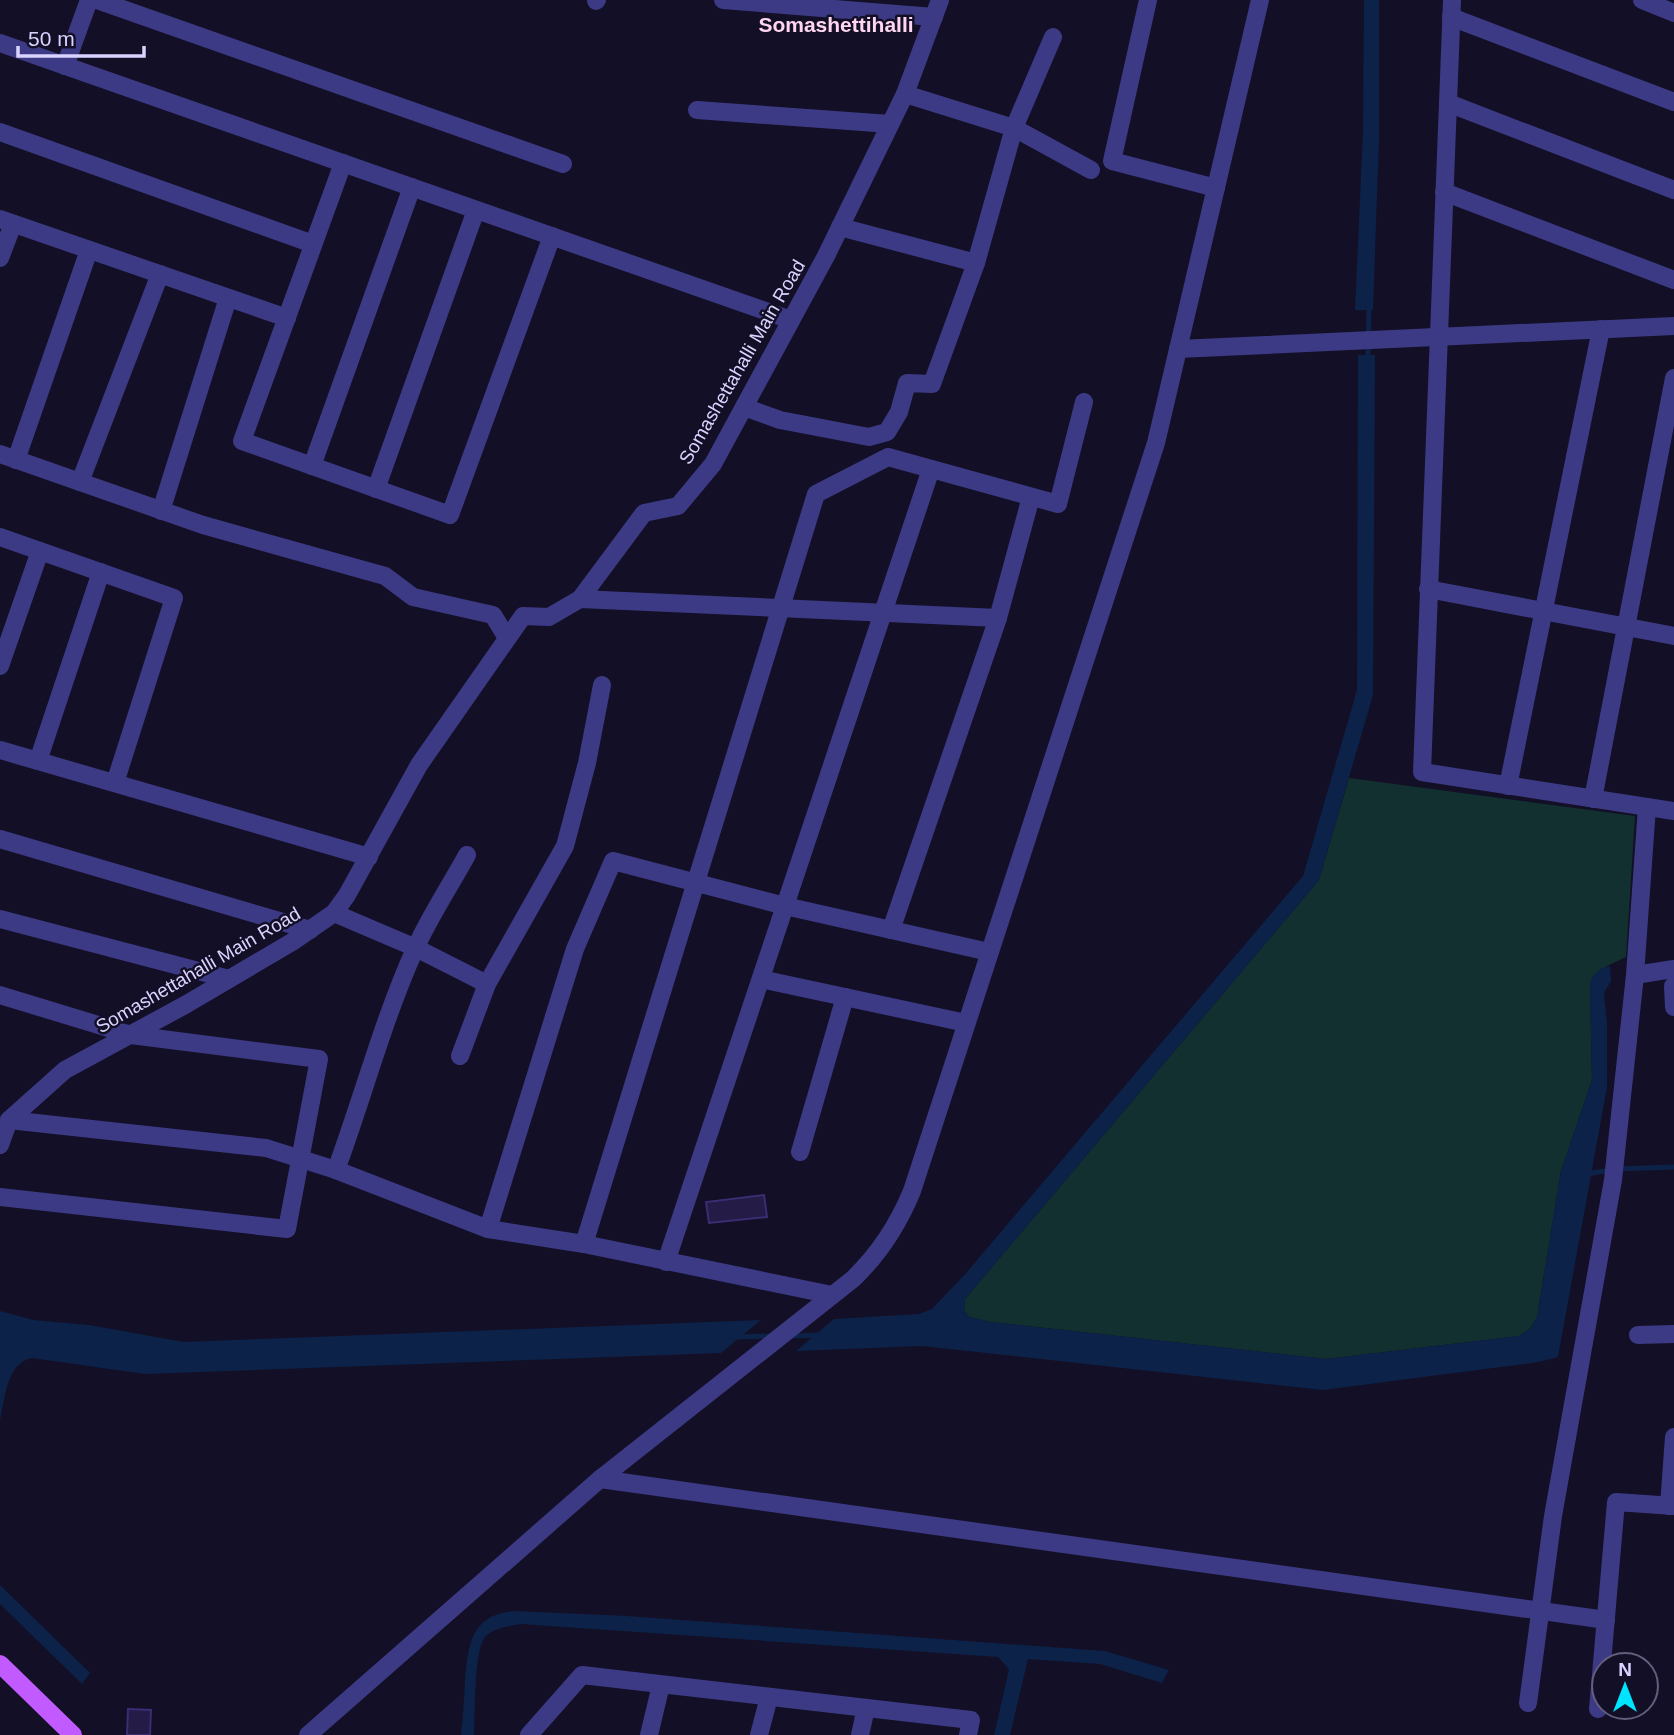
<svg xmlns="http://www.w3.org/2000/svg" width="1674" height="1735" font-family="Helvetica,sans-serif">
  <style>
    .green { fill: #12302f }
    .water { fill: #0c2248 }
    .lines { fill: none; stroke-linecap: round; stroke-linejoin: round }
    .stream { stroke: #0c2248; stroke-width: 5 }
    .building { fill: #241b47; stroke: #3b2d73; stroke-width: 2 }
    .minor { stroke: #3d3a85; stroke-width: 18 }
    .major { stroke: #c25bff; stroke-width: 18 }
    .labels { text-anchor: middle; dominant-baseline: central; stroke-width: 5; stroke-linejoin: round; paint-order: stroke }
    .street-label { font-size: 19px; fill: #d9d4ff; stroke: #130f26 }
    .neighbourhood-label { font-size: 21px; font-weight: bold; fill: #ffd6f0; stroke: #130f26 }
  </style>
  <rect width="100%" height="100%" fill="#130f26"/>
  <polygon class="green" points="1349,778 1635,816 1626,957 1605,967 1590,983 1592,1080 1561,1171 1537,1317 1530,1329 1519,1336 1326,1359 990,1322 969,1317 964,1310 965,1299 1319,880"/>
  <g class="water">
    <polygon points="1364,0 1379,0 1379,141 1373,310 1355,310 1363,131"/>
    <path d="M1358 355H1375L1373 695 1319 880 965 1299 964 1310 969 1317 990 1322 1326 1359 1519 1336 1530 1329 1537 1317 1561 1171 1592 1080 1590 984C1593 973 1599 968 1610 966L1611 981 1604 993 1607 1024V1087L1558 1357 1539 1362 1323 1390 922 1346 796 1351 834 1319 919 1314 932 1309 966 1273 1303 876 1357 690Z"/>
    <path d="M0 1311 33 1320 89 1325 184 1342 761 1320 721 1353 145 1374 32 1358C6 1363 5 1399 0 1420Z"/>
    <polygon points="0,1585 90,1673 82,1684 0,1604"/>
    <path d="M515 1611 627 1616 1105 1651 1169 1670 1162 1683 1100 1664 1028 1659 1010 1735H994L1009 1669 998 1657 521 1624C510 1626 493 1628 485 1637 474 1650 475 1715 474 1735H461C463 1717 464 1699 465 1681 468 1644 471 1614 515 1611Z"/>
  </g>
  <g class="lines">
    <g class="stream">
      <polyline points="1368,361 1369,304"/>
      <polyline points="1586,1174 1617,1169 1674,1167"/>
      <polyline points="790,1336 819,1335"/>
      <polyline points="734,1337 773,1336"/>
    </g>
  </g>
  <g class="building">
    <polygon points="764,1195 767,1217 709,1223 706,1202"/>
    <polygon points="128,1709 151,1710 150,1735 127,1735"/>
  </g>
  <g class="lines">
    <g class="minor">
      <polyline points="97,0 563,164"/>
      <polyline points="723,0 934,17"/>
      <polyline points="1148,0 1112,161 1216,188"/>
      <polyline points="1452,0 1422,772 1674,811"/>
      <polyline points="1642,0 1674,13"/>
      <polyline points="596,1 597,0"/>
      <polyline points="1451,17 1674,102"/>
      <polyline points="0,43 791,320"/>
      <polyline points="65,66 89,0"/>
      <polyline points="905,94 1014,128 1091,170"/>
      <polyline points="1448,103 1674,190"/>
      <polyline points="697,110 890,124"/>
      <polyline points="0,132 313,244"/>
      <polyline points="343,163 242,441 450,515 552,236"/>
      <polyline points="1444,192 1674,280"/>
      <polyline points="0,219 287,318"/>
      <polyline points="840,227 976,263"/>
      <polyline points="0,258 13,224"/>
      <polyline points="1178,349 1674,326"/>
      <polyline points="744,407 780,420 869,437 887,432 899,412 907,383 932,384 976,263 1014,128 1053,37"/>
      <polyline points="0,454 203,525 385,576 413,597 493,615 507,638"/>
      <polyline points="16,460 89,250"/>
      <polyline points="312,466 412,187"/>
      <polyline points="80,482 160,274"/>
      <polyline points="376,489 476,210"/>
      <polyline points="161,511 228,298"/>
      <polyline points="0,537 174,598 115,783"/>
      <polyline points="1428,589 1674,636"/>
      <polyline points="580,599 998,618"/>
      <polyline points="0,666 40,551"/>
      <polyline points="0,750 369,857"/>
      <polyline points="38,761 101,572"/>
      <polyline points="1508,786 1601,329"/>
      <polyline points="1593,799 1674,378"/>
      <polyline points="0,839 310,930"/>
      <polyline points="334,913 416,948 487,984"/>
      <polyline points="0,919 229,979"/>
      <polyline points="891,930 998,618 1031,497"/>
      <polyline points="1635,975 1674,969"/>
      <polyline points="761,979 966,1023"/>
      <polyline points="1673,986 1674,1007"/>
      <polyline points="0,995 131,1035 319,1059 287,1229 0,1197"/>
      <polyline points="460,1056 487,984 565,846 587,763 602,685"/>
      <polyline points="9,1120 266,1148 336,1170 488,1229 584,1244 832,1295"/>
      <polyline points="0,1145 9,1120 65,1070 185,1005 292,942 334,913 347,895 419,765 523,616 549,617 580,599 644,513 678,506 713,464 826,256 905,94 940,0"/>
      <polyline points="800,1152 845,997"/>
      <path d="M336 1170C363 1097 383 1020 415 949 430 916 450 886 467 855"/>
      <polyline points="488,1229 575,949 613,861 785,906 989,952"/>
      <polyline points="584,1244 816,494 888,457 1058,504 1084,402"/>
      <polyline points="666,1262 931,469"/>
      <polyline points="1638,1335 1674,1334"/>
      <polyline points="600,1479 1606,1620"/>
      <polyline points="1669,1506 1674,1437"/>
      <polyline points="1528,1703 1553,1516 1613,1180 1635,975 1647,807"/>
      <polyline points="1598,1709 1616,1502 1674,1506"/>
      <path d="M308 1735 600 1479 853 1279C880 1253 898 1225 912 1191L1156 443 1260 0"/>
      <polyline points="529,1735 582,1675 971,1720 968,1735"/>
      <polyline points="649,1735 661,1685"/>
      <polyline points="759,1735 769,1697"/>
      <polyline points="860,1735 866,1708"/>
    </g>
    <polyline class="major" points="0,1664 73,1735"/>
  </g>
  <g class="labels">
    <g class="street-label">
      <text transform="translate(742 362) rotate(-60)">Somashettahalli Main Road</text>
      <text transform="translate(198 970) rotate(-30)">Somashettahalli Main Road</text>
    </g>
    <g class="neighbourhood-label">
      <text x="836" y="24">Somashettihalli</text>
    </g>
  </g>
  <g transform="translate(1625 1686)"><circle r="33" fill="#130f26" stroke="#625e7d" stroke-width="2"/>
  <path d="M0-5L12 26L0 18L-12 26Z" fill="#00e5ff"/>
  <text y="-10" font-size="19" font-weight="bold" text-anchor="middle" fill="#d9d4ff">N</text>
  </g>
  <path d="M18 46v10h126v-10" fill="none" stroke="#d9d4ff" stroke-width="3.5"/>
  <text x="28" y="46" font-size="21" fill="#d9d4ff" stroke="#130f26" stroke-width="5" paint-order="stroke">50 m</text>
</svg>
